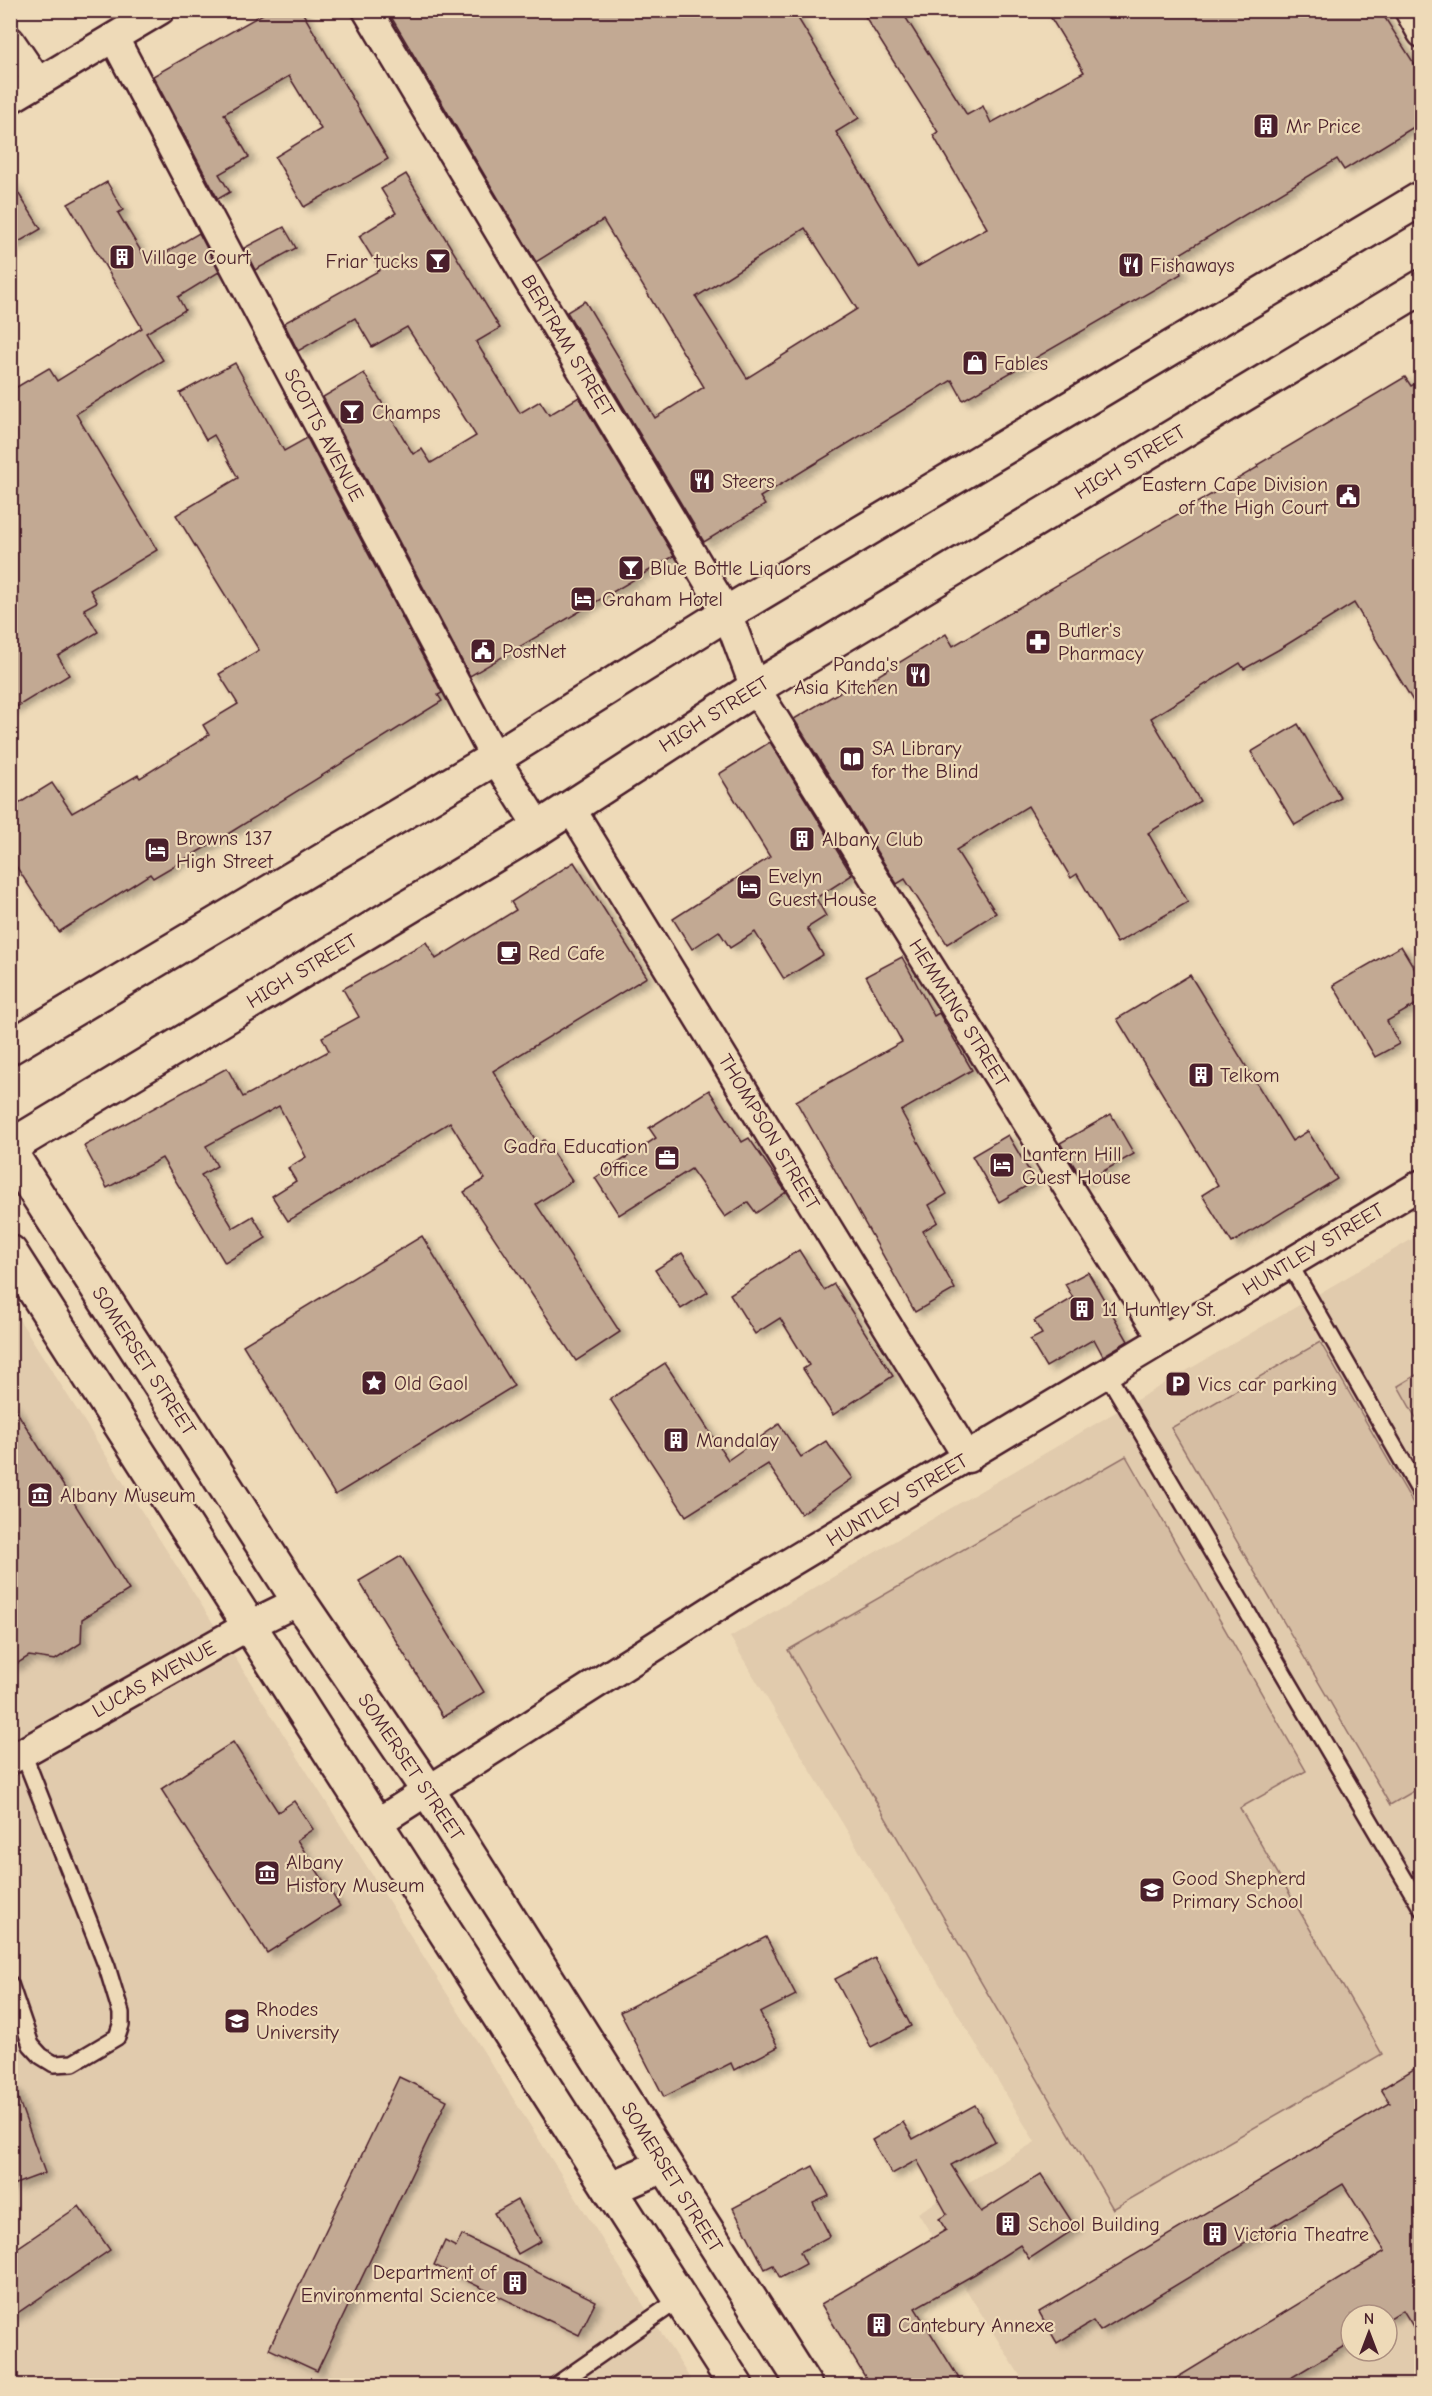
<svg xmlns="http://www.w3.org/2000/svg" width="1432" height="2396" font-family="'Comic Neue',sans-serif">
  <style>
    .built { fill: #e1cbad; fill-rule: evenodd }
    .green { fill: #d6bea3; stroke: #906e67; stroke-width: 1.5 }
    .building { fill: #c2a993; stroke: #4a1f2b; stroke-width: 1.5; fill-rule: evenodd; filter: url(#shadow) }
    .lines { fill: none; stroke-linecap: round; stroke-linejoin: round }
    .lane-casing { stroke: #4a1f2b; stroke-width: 20 }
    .street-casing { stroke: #4a1f2b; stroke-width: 33 }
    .secondary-casing { stroke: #4a1f2b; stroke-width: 38 }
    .lane { stroke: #eedab8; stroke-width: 15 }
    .street { stroke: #eedab8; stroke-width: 28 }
    .secondary { stroke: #eedab8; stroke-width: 33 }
    .labels { text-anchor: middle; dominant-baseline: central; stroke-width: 4.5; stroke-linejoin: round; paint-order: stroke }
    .poi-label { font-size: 20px; fill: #4a1f2b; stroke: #eedab8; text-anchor: start }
    .street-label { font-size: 20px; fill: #4a1f2b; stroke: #eedab8 }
  </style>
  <defs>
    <filter id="shadow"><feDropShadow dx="6" dy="4" stdDeviation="3" flood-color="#0004"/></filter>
  </defs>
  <rect width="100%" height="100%" fill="#eedab8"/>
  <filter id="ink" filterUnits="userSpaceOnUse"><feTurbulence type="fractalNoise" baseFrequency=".0167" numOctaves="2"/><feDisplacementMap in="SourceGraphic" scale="12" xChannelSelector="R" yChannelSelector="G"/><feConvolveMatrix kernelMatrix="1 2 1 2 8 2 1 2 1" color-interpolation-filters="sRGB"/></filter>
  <g filter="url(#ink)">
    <g class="built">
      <path d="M1421 1234V2385H1026L918 2213 1035 2142 730 1637ZM1351 2315H1387V2351H1351Z"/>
      <polygon points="10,1305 234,1656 694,2385 11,2385"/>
    </g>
    <g class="green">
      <polygon points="1320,1342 1421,1517 1421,1787 1390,1805 1171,1428"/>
      <polygon points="1421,1372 1421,1427 1398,1386"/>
      <polygon points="1126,1456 1306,1771 1240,1808 1382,2054 1113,2209 788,1650"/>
    </g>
    <g class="building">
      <polygon points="270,10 301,10 388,159 304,207 275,157 321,129 289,76 224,114 249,157 219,174 230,192 218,199 153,76"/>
      <path d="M387 10H793L859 118 836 132 917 267 987 228 933 135 938 132 861 10H901L967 115 983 106 991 123 1084 72 1046 10H1380L1422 76V122L1344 170 1337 159 1175 257 1181 274 963 400 952 380 760 497 765 505 704 542 567 312 585 301 655 418 704 387 603 220 536 262ZM805 228 857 309 747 378 696 297Z"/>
      <polygon points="406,174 500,328 476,342 520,413 540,401 549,415 579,397 674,556 470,676 323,397 364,373 413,454 422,449 431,463 476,436 407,327 372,347 355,318 298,351 284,323 380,270 359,236 396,213 381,189"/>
      <polygon points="10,180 41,229 10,247"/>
      <polygon points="107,182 123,210 118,213 148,263 199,233 219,272 178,297 185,310 146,333 163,360 76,414 157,550 90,590 97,602 84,609 98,632 58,656 69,675 10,711 10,391 49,368 57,381 142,328 68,204"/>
      <polygon points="284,227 296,248 255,270 244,248"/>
      <polygon points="235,363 284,451 307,438 442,693 438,695 442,701 223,837 153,878 150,874 59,932 10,857 10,809 52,783 72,813 138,775 140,778 209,735 203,725 238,704 219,674 259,650 176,515 238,478 214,435 206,440 180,393"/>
      <polygon points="1405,377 1411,386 1422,380 1422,716 1354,603 1278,650 1244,669 1240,663 1151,718 1200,801 1148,833 1188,902 1117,943 1077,874 1071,878 1028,806 956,850 996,913 947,944 905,879 897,884 794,719 848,687 851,692 946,634 953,646 1258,467 1257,465"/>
      <polygon points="1298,724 1341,798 1295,825 1251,752"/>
      <polygon points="770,742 852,875 816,898 826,916 807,928 823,955 784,979 755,932 730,948 719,931 692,949 673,919 770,857 719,774"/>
      <polygon points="574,862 647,977 493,1071 538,1144 544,1140 572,1181 536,1204 620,1332 576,1361 464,1192 485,1179 450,1122 288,1221 272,1196 296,1181 288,1168 306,1157 279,1106 206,1146 217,1166 201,1175 233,1228 253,1216 266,1238 225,1263 162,1158 107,1188 84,1146 227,1068 243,1097 329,1051 322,1037 359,1017 343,989 426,942 436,959 516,910 511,902"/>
      <polygon points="1401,946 1422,981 1422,1001 1387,1021 1399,1044 1375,1057 1333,985"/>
      <polygon points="902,957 934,1016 939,1013 972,1070 901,1111 947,1194 929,1205 938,1222 923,1231 955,1289 915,1312 796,1101 902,1042 866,976"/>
      <polygon points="1190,975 1292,1141 1308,1131 1337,1179 1232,1243 1202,1195 1218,1185 1117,1019"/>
      <polygon points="709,1090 742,1142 749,1138 786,1192 756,1213 748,1202 725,1217 691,1169 619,1215 595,1178 656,1138 649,1128"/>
      <polygon points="1111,1114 1134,1154 1084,1182 1060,1143"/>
      <polygon points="1008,1135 1035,1181 999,1202 972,1156"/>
      <polygon points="422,1236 514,1386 335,1495 243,1345"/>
      <polygon points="799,1250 824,1290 834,1284 893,1376 833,1415 803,1369 809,1365 780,1318 755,1334 730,1294"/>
      <polygon points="682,1253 708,1292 681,1309 655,1270"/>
      <polygon points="1088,1272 1128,1341 1103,1356 1094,1339 1046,1367 1030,1340 1042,1334 1034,1321 1073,1298 1065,1284"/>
      <polygon points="665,1363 728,1460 779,1424 801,1457 826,1441 853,1478 801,1514 768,1464 686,1516 610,1399"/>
      <polygon points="10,1401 129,1590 82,1619 81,1643 55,1660 29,1656 10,1668"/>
      <polygon points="401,1556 484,1692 443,1717 359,1581"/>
      <polygon points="233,1742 278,1812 294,1801 313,1829 297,1840 340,1906 267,1953 161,1789"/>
      <polygon points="766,1937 796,1995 760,2013 778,2047 734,2070 731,2063 664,2097 620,2012"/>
      <polygon points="875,1958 911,2026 871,2047 835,1979"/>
      <polygon points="1422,2064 1422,2341 1403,2310 1387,2320 1387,2315 1351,2315 1351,2342 1279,2385 1165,2385 1385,2251 1343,2184 1100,2331 1093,2321 1057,2343 1039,2312 1390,2103 1381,2089"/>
      <polygon points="399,2077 447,2100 317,2371 269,2349"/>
      <polygon points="10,2087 14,2087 45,2173 10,2186"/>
      <polygon points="975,2105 995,2141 951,2165 981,2212 1041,2174 1076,2228 1029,2259 1020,2245 975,2274 915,2308 963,2385 870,2385 821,2304 946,2230 939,2219 947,2214 917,2160 892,2174 872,2140 903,2122 913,2139"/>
      <polygon points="813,2166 829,2196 813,2203 830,2236 800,2252 806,2264 780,2278 773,2265 765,2269 733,2208"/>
      <polygon points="517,2200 541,2241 518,2254 494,2213"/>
      <polygon points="79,2206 110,2250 10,2318 10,2253"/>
      <polygon points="462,2235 596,2301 579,2335 434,2265 445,2241 456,2247"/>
    </g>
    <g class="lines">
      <g class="lane-casing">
        <g id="lane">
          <polyline points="1289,1263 1422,1495"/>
          <polyline points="1106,1372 1422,1909"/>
          <polyline points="10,1984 31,2045 41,2056 54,2064 73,2063 117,2037 121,2025 121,2013 107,1967 23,1753"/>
          <polyline points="555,2386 681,2298"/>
        </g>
      </g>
      <g class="street-casing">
        <g id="street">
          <polyline points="367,10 727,613 755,688 1163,1339"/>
          <polyline points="1409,10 1422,33"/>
          <polyline points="114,38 495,758 539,828"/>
          <polyline points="10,41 38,82"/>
          <polyline points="10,99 160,10"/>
          <polyline points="570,807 968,1458"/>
          <polyline points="10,1760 248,1626 299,1601"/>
          <polyline points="377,1823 734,1596 1422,1184"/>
        </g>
      </g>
      <g class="secondary-casing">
        <g id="secondary">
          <polyline points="10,1047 495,758 727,613 1422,198"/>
          <polyline points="10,1147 539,828 755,688 1422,287"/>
          <polyline points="10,1152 299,1601 427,1789 805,2386"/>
          <polyline points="10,1252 736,2386"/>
          <polyline points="610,2189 665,2165"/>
        </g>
      </g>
      <use href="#lane" class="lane"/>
      <use href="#street" class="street"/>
      <use href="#secondary" class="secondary"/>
    </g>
  </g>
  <defs>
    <g id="building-square" transform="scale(1.35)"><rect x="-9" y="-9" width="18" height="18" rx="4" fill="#4a1f2b" stroke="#eedab8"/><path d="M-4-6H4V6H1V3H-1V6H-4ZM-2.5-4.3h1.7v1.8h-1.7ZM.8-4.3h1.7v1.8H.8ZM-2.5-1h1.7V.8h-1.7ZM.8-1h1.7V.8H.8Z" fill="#fff"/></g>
    <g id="bar-square" transform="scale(1.35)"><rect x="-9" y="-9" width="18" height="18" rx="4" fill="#4a1f2b" stroke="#eedab8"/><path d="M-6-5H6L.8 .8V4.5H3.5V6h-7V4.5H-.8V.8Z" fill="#fff"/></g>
    <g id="restaurant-square" transform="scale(1.35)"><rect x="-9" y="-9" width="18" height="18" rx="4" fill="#4a1f2b" stroke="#eedab8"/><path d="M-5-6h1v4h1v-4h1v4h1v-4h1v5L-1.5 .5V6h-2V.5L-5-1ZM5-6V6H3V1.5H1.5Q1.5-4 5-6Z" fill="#fff"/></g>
    <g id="shop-square" transform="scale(1.35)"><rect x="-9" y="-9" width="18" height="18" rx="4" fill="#4a1f2b" stroke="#eedab8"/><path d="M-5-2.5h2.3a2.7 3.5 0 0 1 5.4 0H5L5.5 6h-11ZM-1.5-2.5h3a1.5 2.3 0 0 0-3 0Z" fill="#fff"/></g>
    <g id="civic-square" transform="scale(1.35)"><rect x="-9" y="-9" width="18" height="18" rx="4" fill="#4a1f2b" stroke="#eedab8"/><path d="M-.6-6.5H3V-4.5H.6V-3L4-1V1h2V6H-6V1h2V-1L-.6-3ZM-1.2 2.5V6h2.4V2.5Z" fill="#fff"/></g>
    <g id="hotel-square" transform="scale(1.35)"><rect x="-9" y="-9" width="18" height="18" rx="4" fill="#4a1f2b" stroke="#eedab8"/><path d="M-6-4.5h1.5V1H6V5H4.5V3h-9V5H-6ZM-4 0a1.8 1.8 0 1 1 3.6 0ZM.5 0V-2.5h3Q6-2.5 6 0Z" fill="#fff"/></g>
    <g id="pharmacy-square" transform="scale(1.35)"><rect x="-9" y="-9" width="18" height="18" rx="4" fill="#4a1f2b" stroke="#eedab8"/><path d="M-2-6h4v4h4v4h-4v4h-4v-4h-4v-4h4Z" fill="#fff"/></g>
    <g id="library-square" transform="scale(1.35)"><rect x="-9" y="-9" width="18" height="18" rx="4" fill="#4a1f2b" stroke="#eedab8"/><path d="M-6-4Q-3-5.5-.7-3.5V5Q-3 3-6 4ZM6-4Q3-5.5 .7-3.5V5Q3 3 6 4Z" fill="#fff"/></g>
    <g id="cafe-square" transform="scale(1.35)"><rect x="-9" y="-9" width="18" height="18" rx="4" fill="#4a1f2b" stroke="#eedab8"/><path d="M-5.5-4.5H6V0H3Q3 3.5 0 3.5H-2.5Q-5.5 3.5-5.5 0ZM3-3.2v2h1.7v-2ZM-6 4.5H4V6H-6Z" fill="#fff"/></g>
    <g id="office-square" transform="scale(1.35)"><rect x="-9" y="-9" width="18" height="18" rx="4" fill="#4a1f2b" stroke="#eedab8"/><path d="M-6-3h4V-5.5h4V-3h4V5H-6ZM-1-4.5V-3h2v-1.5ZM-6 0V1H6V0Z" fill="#fff"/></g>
    <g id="sight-square" transform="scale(1.35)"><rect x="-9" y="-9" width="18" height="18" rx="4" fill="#4a1f2b" stroke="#eedab8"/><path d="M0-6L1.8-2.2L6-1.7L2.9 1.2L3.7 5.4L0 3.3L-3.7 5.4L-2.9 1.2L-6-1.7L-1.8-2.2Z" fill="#fff"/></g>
    <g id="parking-square" transform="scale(1.35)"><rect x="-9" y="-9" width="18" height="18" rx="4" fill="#4a1f2b" stroke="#eedab8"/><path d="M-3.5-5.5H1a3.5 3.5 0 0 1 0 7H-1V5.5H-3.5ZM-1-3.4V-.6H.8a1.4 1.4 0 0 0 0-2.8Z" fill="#fff"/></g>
    <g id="museum-square" transform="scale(1.35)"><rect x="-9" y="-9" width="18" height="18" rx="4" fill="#4a1f2b" stroke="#eedab8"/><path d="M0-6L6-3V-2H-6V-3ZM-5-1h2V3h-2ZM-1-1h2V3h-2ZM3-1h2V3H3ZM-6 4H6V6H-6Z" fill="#fff"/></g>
    <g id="school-square" transform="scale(1.35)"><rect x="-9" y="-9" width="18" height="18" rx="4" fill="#4a1f2b" stroke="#eedab8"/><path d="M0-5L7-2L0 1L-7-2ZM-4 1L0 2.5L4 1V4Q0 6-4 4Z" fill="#fff"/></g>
    <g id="university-square" transform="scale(1.35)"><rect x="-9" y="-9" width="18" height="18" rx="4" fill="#4a1f2b" stroke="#eedab8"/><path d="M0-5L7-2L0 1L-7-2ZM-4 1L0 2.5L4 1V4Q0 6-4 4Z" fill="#fff"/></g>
  </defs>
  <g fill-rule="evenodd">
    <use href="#building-square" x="1266" y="126"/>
    <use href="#building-square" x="122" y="257"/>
    <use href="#bar-square" x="438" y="261"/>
    <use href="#restaurant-square" x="1131" y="265"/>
    <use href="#shop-square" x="975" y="363"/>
    <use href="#bar-square" x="352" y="412"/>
    <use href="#restaurant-square" x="702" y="481"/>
    <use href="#civic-square" x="1348" y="496"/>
    <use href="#bar-square" x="631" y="568"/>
    <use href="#hotel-square" x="583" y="599"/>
    <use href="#pharmacy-square" x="1038" y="642"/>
    <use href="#civic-square" x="483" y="651"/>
    <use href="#restaurant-square" x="918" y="675"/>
    <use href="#library-square" x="852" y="759"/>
    <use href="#building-square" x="802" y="839"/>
    <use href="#hotel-square" x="157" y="850"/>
    <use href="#hotel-square" x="749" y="887"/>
    <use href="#cafe-square" x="509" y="953"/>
    <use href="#building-square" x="1201" y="1075"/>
    <use href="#office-square" x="667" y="1158"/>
    <use href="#hotel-square" x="1002" y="1165"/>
    <use href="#building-square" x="1082" y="1309"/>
    <use href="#sight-square" x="374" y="1383"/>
    <use href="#parking-square" x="1178" y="1384"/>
    <use href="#building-square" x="676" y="1440"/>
    <use href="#museum-square" x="40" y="1495"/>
    <use href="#museum-square" x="267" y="1873"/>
    <use href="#school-square" x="1152" y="1890"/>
    <use href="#university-square" x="237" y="2021"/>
    <use href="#building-square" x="1008" y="2224"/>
    <use href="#building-square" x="1215" y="2234"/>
    <use href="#building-square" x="515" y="2283"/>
    <use href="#building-square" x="879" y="2325"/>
  </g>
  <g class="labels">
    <g class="poi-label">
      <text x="1286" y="126">Mr Price</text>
      <text x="142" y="257">Village Court</text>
      <text x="418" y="261" text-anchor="end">Friar tucks</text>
      <text x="1150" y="265">Fishaways</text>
      <text x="994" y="363">Fables</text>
      <text x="372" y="412">Champs</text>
      <text x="722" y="481">Steers</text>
      <text x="1328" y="484" text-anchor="end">Eastern Cape Division<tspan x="1328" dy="23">of the High Court</tspan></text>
      <text x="650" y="568">Blue Bottle Liquors</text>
      <text x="602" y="599">Graham Hotel</text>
      <text x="1058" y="630">Butler's<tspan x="1058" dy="23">Pharmacy</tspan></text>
      <text x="502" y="651">PostNet</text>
      <text x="898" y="664" text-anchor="end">Panda's<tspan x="898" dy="23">Asia Kitchen</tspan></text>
      <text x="872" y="748">SA Library<tspan x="872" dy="23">for the Blind</tspan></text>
      <text x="176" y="838">Browns 137<tspan x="176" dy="23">High Street</tspan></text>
      <text x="822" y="839">Albany Club</text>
      <text x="768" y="876">Evelyn<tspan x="768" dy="23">Guest House</tspan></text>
      <text x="528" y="953">Red Cafe</text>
      <text x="1220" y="1075">Telkom</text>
      <text x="648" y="1146" text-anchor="end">Gadra Education<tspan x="648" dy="23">Office</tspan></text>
      <text x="1022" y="1154">Lantern Hill<tspan x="1022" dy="23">Guest House</tspan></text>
      <text x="1102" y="1309">11 Huntley St.</text>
      <text x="394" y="1383">Old Gaol</text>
      <text x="1198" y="1384">Vics car parking</text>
      <text x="696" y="1440">Mandalay</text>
      <text x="60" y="1495">Albany Museum</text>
      <text x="286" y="1862">Albany<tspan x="286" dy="23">History Museum</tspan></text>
      <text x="1172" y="1878">Good Shepherd<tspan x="1172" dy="23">Primary School</tspan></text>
      <text x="256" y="2009">Rhodes<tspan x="256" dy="23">University</tspan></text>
      <text x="1028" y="2224">School Building</text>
      <text x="1234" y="2234">Victoria Theatre</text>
      <text x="496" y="2272" text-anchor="end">Department of<tspan x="496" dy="23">Environmental Science</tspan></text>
      <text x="898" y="2325">Cantebury Annexe</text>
    </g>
    <g class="street-label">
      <text transform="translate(568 346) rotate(59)">BERTRAM STREET</text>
      <text transform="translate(324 435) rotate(62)">SCOTTS AVENUE</text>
      <text transform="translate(1130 462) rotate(-31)">HIGH STREET</text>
      <text transform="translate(714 714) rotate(-32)">HIGH STREET</text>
      <text transform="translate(302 971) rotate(-31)">HIGH STREET</text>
      <text transform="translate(959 1013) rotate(58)">HEMMING STREET</text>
      <text transform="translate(769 1132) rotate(59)">THOMPSON STREET</text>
      <text transform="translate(1313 1249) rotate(-31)">HUNTLEY STREET</text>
      <text transform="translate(144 1361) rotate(57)">SOMERSET STREET</text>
      <text transform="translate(897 1500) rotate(-31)">HUNTLEY STREET</text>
      <text transform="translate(154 1679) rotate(-29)">LUCAS AVENUE</text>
      <text transform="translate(411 1767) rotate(56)">SOMERSET STREET</text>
      <text transform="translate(672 2177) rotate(58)">SOMERSET STREET</text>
    </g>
  </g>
  <rect width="1432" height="2396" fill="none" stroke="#eedab8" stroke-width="36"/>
  <rect x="18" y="18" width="1396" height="2360" fill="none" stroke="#4a1f2b" stroke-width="2" filter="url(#ink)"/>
  <g transform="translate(1369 2333)"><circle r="28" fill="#eedab8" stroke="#ac8f80" stroke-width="1.5"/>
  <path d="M0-4.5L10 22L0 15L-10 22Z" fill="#4a1f2b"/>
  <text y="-9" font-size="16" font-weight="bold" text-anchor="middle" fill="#4a1f2b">N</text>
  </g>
</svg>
